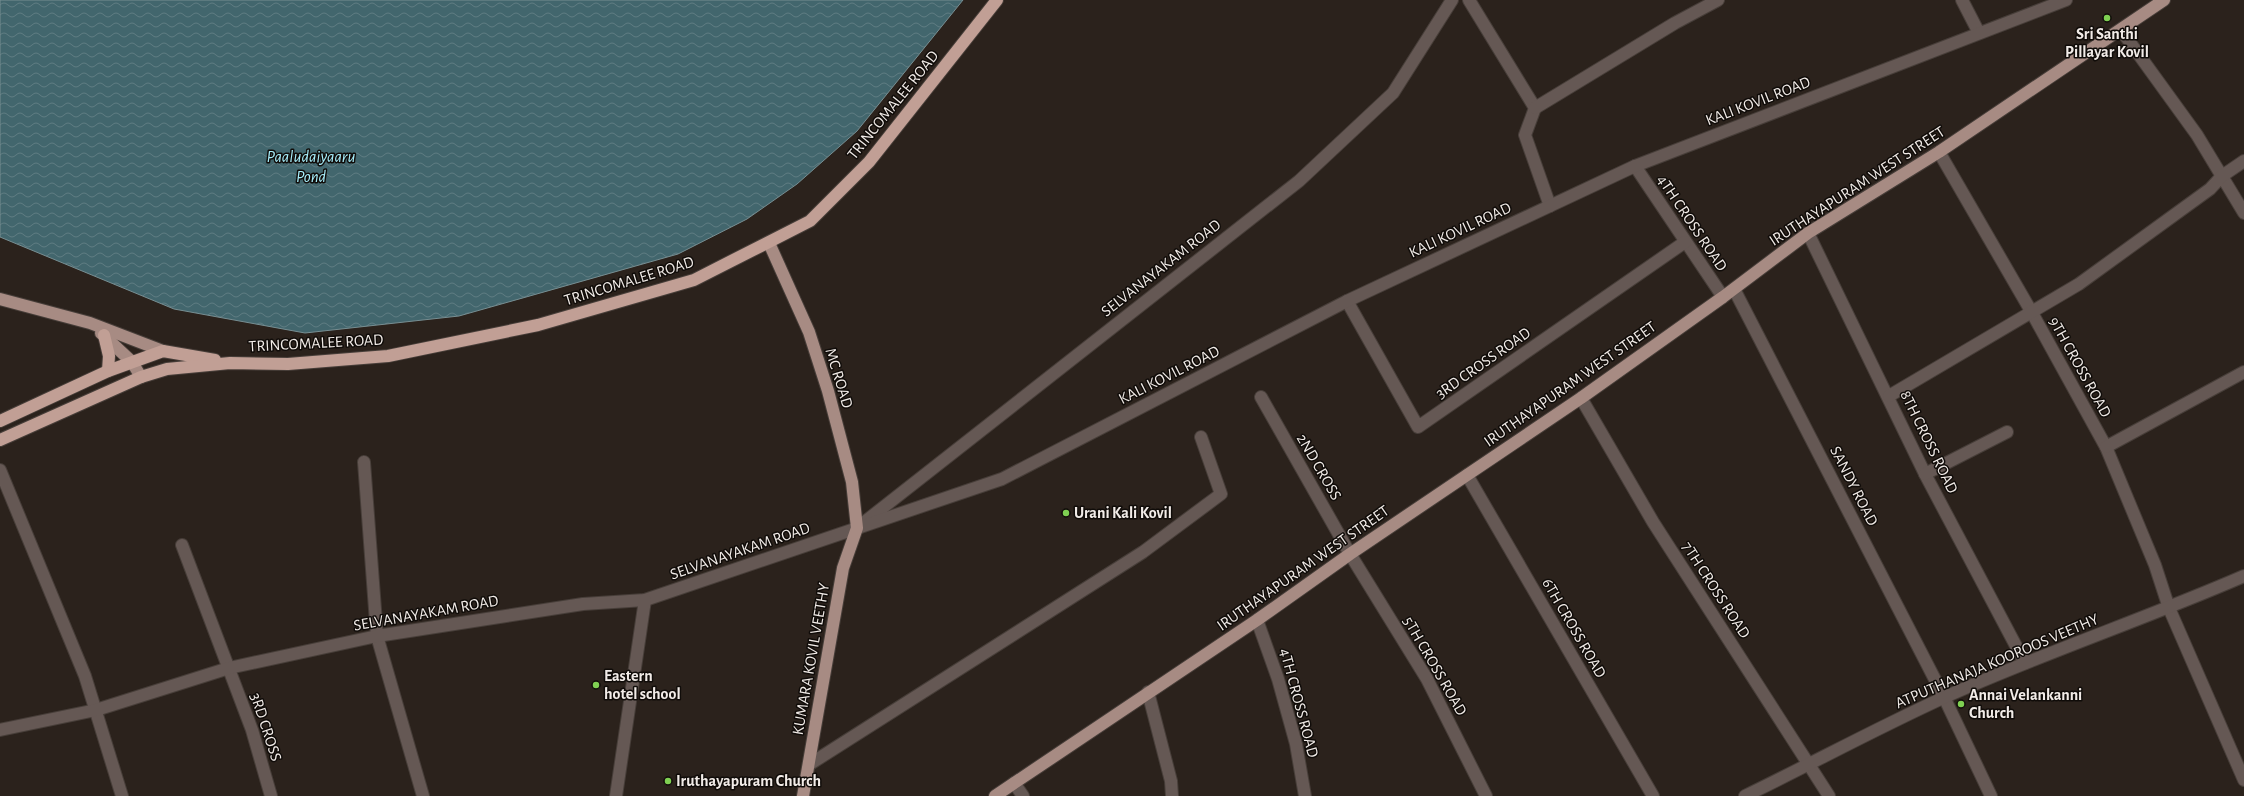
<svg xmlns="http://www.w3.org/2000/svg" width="2244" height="796" font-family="'Alegreya Sans',sans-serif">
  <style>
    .water { fill: url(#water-waves); stroke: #778e92 }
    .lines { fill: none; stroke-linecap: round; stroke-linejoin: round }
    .minor-casing { stroke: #473e39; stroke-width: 14 }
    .major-casing { stroke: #473e39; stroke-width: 14 }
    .highway-casing { stroke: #473e39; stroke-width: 14 }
    .minor { stroke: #655854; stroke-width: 12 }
    .major { stroke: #a78b83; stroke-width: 12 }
    .highway { stroke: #c19f95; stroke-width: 12 }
    .poi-dot { fill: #7fd052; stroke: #100c09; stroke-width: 1.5 }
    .labels { text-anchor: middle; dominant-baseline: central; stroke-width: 3; stroke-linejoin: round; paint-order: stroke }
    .poi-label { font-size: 16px; font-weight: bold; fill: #f2ece8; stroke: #100c09; text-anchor: start }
    .street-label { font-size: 16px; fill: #f2ece8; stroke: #100c09 }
    .water-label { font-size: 17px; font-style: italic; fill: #a8effc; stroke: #100c09 }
  </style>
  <defs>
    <pattern id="water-waves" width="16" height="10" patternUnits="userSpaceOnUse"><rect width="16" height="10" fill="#42666d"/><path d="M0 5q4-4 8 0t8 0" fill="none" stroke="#5e7c82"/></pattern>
  </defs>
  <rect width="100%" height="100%" fill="#2b221c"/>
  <polygon class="water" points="0,0 963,0 857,131 797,184 747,219 678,254 459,316 305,333 174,309 0,237"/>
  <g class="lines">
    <g class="minor-casing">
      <g id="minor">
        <polyline points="1469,0 1535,108 1525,135 1550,206"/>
        <polyline points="1962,0 1979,33"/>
        <polyline points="2121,30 2197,135 2244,213"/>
        <polyline points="1535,108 1675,23 1718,0"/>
        <polyline points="1939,152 2031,311 2106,447 2155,565 2169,608 2244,780"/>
        <polyline points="1635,166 1723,297"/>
        <polyline points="1808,233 1925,474 2025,663"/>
        <polyline points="1734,289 1944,697 1991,796"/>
        <polyline points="1347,301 1418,427 1685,242"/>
        <polyline points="1889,396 2079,284 2210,189 2222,176 2244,161"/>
        <polyline points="1261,397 1350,554 1427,679 1486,796"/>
        <polyline points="1581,398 1653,522 1829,796"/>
        <polyline points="2106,447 2244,372"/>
        <polyline points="364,462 377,636 423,796"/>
        <polyline points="0,470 85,676 122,796"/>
        <polyline points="1925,474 2007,432"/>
        <polyline points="1467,475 1653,796"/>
        <polyline points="862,524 1299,181 1393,93 1452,0"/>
        <polyline points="182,545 252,730 271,796"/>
        <polyline points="1257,620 1278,679 1296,744 1305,796"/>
        <polyline points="1148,692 1171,781 1172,796"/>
        <polyline points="0,730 96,710 229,668 377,636 583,604 645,600 1002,479 1347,301 1635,166 2066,0"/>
        <polyline points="810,764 1143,552 1221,494 1201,437"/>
        <polyline points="1014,783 1023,796"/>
        <polyline points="616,796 645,600"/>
        <path d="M1745 796C1811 764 1877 728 1945 697 2043 653 2145 619 2244 576"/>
      </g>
    </g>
    <g class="major-casing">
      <g id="major">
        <polyline points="769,243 809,332 828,391 852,482 857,528 843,568 803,796"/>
        <polyline points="0,299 90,323 163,351"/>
        <polyline points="101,333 132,362 141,377"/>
        <polyline points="995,796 1257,620 1350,554 1581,398 1723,297 1808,233 1939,152 2164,0"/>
      </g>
    </g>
    <g class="highway-casing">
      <g id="highway">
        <polyline points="104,335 109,356 108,371"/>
        <polyline points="0,421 108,371 163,351 215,360"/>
        <polyline points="0,440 141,377 167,369 230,363 288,364 388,356 538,325 694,280 810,221 869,162 997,0"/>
      </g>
    </g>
    <use href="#minor" class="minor"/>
    <use href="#major" class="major"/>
    <use href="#highway" class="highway"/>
  </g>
  <g class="poi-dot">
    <circle cx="2107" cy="18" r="4"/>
    <circle cx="1066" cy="513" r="4"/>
    <circle cx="596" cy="685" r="4"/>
    <circle cx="1961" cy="704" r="4"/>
    <circle cx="668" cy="781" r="4"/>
  </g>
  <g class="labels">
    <g class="poi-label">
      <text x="2107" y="34" text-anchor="middle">Sri Santhi<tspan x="2107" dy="18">Pillayar Kovil</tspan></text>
      <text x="1074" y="513">Urani Kali Kovil</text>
      <text x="604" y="676">Eastern<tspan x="604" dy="18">hotel school</tspan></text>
      <text x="1969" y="695">Annai Velankanni<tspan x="1969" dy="18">Church</tspan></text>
      <text x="676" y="781">Iruthayapuram Church</text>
    </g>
    <g class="street-label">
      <text transform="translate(1758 101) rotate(-21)">KALI KOVIL ROAD</text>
      <text transform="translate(893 105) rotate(-51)">TRINCOMALEE ROAD</text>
      <text transform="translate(1857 186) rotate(-33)">IRUTHAYAPURAM WEST STREET</text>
      <text transform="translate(1692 223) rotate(56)">4TH CROSS ROAD</text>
      <text transform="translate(1460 230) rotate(-25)">KALI KOVIL ROAD</text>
      <text transform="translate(1161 268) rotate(-38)">SELVANAYAKAM ROAD</text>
      <text transform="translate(629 281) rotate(-17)">TRINCOMALEE ROAD</text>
      <text transform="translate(316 343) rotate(-3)">TRINCOMALEE ROAD</text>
      <text transform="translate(1483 363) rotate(-35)">3RD CROSS ROAD</text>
      <text transform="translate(2080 367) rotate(61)">9TH CROSS ROAD</text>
      <text transform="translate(1169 375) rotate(-27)">KALI KOVIL ROAD</text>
      <text transform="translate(839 378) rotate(73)">MC ROAD</text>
      <text transform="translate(1570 384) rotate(-35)">IRUTHAYAPURAM WEST STREET</text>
      <text transform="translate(1929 442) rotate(64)">8TH CROSS ROAD</text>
      <text transform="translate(1319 467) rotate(60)">2ND CROSS</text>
      <text transform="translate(1854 486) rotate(63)">SANDY ROAD</text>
      <text transform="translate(740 551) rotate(-19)">SELVANAYAKAM ROAD</text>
      <text transform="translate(1303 568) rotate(-35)">IRUTHAYAPURAM WEST STREET</text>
      <text transform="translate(1716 590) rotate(57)">7TH CROSS ROAD</text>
      <text transform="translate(426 613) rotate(-10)">SELVANAYAKAM ROAD</text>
      <text transform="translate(1574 628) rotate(60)">6TH CROSS ROAD</text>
      <text transform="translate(811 659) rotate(-80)">KUMARA KOVIL VEETHY</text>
      <text transform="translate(1997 661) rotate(-23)">ATPUTHANAJA KOOROOS VEETHY</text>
      <text transform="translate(1435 666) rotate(60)">5TH CROSS ROAD</text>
      <text transform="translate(1299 703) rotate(75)">4TH CROSS ROAD</text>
      <text transform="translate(266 727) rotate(72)">3RD CROSS</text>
    </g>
    <g class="water-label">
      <text x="311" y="156">Paaludaiyaaru<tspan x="311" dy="20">Pond</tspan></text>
    </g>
  </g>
</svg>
